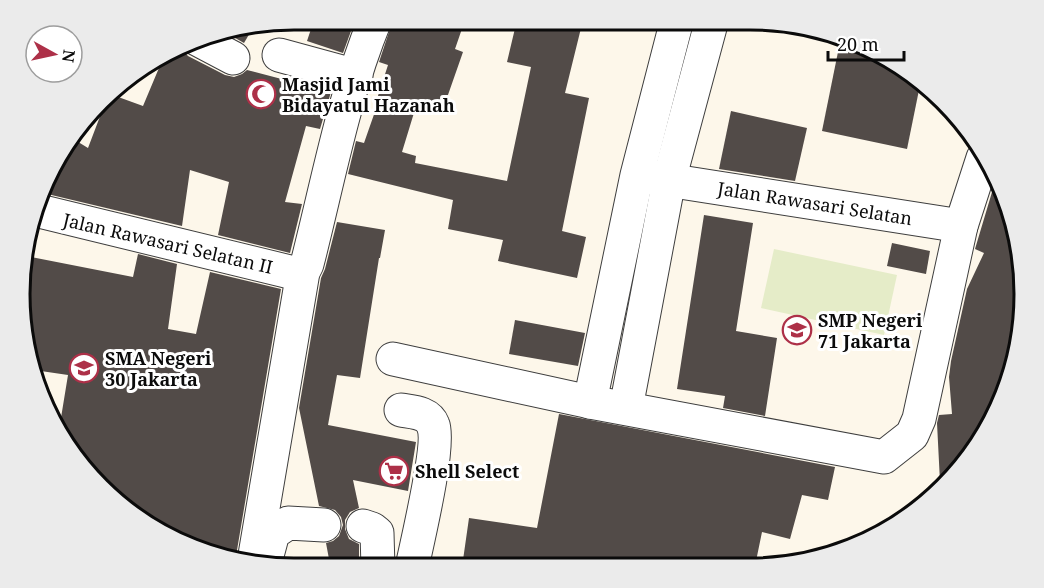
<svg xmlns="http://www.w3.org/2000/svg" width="1044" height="588" font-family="'Noto Serif',serif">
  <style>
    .pitch { fill: #e5ecc8 }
    .building { fill: #524b48 }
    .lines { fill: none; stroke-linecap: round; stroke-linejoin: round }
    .minor-casing { stroke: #3e3e3e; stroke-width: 35 }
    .minor { stroke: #fff; stroke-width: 33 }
    .labels { text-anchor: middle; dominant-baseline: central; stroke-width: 6; stroke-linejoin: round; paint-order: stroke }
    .poi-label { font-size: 18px; font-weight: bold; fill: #0b0b0b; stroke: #fff; text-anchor: start }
    .street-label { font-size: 18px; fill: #0b0b0b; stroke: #fff }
    .rim { fill: none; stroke: #0b0b0b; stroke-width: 3 }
  </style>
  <rect width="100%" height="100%" fill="#fdf7ea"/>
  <polygon class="pitch" points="774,249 897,275 884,335 761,308"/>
  <g class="building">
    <polygon points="314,20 355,20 343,53 307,41"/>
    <polygon points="393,20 465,20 455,49 463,52 442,112 417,103 402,152 416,156 415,163 507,181 531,67 507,62 517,20 583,20 565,93 589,98 562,231 586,237 577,278 498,261 503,240 448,229 453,200 348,174 356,141 364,143 378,103 376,102 388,65 379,62"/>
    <polygon points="254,26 244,43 223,31"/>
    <polygon points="840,42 888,56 920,85 907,149 822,131"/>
    <polygon points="181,48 188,56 225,75 234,77 242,74 247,70 331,92 320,129 306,126 285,202 302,204 290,253 218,235 229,182 190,170 182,226 43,193 66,141 70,137 88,148 107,98 110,94 143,106 164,56"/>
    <polygon points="731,111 807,128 795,181 719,169"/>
    <polygon points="995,182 1015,223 1022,330 988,432 940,482 937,423 939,415 952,414 949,377 951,361 967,289 984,253 975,249"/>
    <polygon points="704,215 753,223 736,331 777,338 765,416 723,408 725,396 677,389"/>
    <polygon points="337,222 385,230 380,258 379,258 360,378 337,375 328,425 416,442 408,491 353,480 359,508 350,512 345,520 345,529 349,539 359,544 359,562 329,559 326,543 333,541 339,536 343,525 341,517 335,510 319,506 299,408 321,278 325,269"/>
    <polygon points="892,243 930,251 926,274 887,266"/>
    <polygon points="138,254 177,264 168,329 196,334 210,272 281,289 236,556 156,532 87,475 59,430 68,375 34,370 20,312 26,256 133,277"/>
    <polygon points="515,320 585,333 578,366 509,354"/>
    <polygon points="559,414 835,467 828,500 802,495 790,539 762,532 755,566 462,567 469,518 537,528"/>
  </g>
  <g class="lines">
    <g class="minor-casing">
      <g id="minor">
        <polyline points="197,39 233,58"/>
        <polyline points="279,55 356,76"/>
        <polyline points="648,177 961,226"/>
        <polyline points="35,210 294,273 303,272"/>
        <polyline points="393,359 590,402 884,457 912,435 919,419 961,226 983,158"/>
        <polyline points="590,402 637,175 677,20"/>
        <polyline points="626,408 669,180 712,20"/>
        <path d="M401 410C412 412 428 412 433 425 441 443 417 543 412 567"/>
        <polyline points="363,526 372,529 377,533 378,568"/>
        <path d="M254 561 303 272 307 264C328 182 343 98 375 20"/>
        <polyline points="265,563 273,533 288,523 324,525"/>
      </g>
    </g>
    <use href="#minor" class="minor"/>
  </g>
  <defs>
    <g id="mosque-ring" transform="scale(1.5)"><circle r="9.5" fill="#fff" stroke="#ad3048" stroke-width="1.5"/><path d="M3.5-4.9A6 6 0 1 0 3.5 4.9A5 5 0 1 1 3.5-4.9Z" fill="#ad3048"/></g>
    <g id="school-ring" transform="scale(1.5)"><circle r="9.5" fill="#fff" stroke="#ad3048" stroke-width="1.5"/><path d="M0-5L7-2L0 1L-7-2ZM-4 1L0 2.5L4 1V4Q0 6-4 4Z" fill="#ad3048"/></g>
    <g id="supermarket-ring" transform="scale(1.5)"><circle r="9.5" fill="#fff" stroke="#ad3048" stroke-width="1.5"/><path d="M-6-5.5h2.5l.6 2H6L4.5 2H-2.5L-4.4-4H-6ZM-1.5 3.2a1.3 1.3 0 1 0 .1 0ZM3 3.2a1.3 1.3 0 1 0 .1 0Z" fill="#ad3048"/></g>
  </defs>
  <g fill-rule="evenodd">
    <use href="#mosque-ring" x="261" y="94"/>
    <use href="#school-ring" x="797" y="330"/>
    <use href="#school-ring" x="84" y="368"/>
    <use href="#supermarket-ring" x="394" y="471"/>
  </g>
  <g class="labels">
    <g class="poi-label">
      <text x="282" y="84">Masjid Jami<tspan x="282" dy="21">Bidayatul Hazanah</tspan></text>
      <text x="818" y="320">SMP Negeri<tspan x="818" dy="21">71 Jakarta</tspan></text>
      <text x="105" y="358">SMA Negeri<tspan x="105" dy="21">30 Jakarta</tspan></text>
      <text x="415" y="471">Shell Select</text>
    </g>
    <g class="street-label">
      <text transform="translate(815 203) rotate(9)">Jalan Rawasari Selatan</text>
      <text transform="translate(168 243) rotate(13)">Jalan Rawasari Selatan II</text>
    </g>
  </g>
  <path d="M0 0H1044V588H0ZM294 30H750A264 264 0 0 1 1014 294V294A264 264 0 0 1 750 558H294A264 264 0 0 1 30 294V294A264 264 0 0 1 294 30Z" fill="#ebebeb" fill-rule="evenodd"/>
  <path class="rim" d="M294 30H750A264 264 0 0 1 1014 294V294A264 264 0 0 1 750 558H294A264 264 0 0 1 30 294V294A264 264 0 0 1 294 30Z"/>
  <g transform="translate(54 54) rotate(98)"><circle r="28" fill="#ffffff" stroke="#9d9d9d" stroke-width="1.5"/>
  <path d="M0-4.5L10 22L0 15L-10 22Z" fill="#ad3048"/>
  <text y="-9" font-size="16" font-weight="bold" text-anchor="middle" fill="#0b0b0b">N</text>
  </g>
  <path d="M828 51v9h76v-9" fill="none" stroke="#0b0b0b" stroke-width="3"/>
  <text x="837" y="51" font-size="18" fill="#0b0b0b" stroke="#ffffff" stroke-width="4.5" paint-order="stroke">20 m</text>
</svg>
